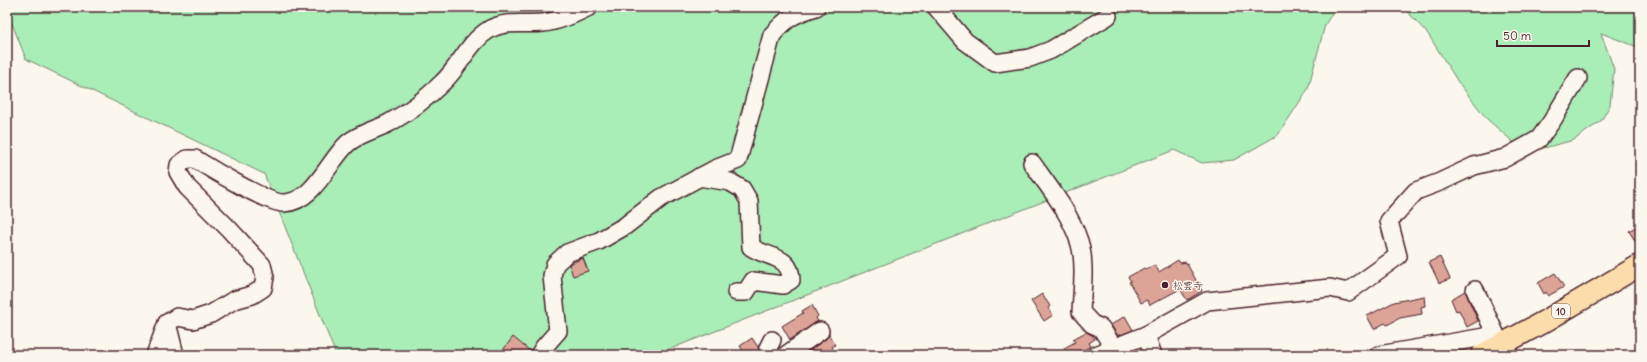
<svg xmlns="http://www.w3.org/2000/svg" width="1647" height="362" font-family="Delius,'Klee One',sans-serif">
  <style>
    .green { fill: #a9edb7; stroke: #7a8671 }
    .building { fill: #dca397; stroke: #4a1f2b }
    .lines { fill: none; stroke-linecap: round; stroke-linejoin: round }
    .minor-casing { stroke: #4a1f2b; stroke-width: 20 }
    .major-casing { stroke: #4a1f2b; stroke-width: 24 }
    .minor { stroke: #fbf7ec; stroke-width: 17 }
    .major { stroke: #fbddab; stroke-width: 21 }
    .poi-dot { fill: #4a1f2b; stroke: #fbf7ec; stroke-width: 1.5 }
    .labels { text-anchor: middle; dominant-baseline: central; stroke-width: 3; stroke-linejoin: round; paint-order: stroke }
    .shield { fill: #fbf7ec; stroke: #7f6065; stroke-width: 1 }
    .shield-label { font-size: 9px; font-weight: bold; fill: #4a1f2b }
    .poi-label { font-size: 10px; fill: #4a1f2b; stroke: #fbf7ec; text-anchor: start }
  </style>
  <rect width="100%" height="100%" fill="#fbf7ec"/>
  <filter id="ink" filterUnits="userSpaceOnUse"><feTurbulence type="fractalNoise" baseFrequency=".025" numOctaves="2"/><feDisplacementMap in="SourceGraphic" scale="8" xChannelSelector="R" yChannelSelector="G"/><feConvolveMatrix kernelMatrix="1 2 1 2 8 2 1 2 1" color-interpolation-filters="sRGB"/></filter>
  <g filter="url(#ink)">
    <g class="green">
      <polygon points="7,7 1336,7 1325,25 1308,89 1278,135 1234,160 1202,163 1174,150 655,355 336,355 264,174 26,59 7,11"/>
      <polygon points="1403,7 1640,7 1640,48 1601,33 1614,69 1610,105 1601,121 1574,140 1544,148 1521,149 1487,119 1458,82 1428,34"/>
    </g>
    <g class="building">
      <polygon points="1640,224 1640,249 1629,231"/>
      <polygon points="1440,257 1450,279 1439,283 1429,262"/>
      <polygon points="583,258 588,271 573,276 569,264"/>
      <polygon points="1178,260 1180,263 1186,262 1202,291 1187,300 1180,289 1150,305 1147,300 1141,303 1129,282 1131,281 1128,277 1144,268 1146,269 1155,265 1159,272"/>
      <polygon points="1555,273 1564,287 1548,296 1546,292 1544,294 1538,283"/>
      <polygon points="1465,291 1478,321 1467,327 1459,310 1456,311 1451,299"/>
      <polygon points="1042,294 1050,306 1048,308 1053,315 1044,321 1031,301"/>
      <polygon points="1424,296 1425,306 1421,307 1422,314 1400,318 1387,325 1385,323 1374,329 1367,316 1394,302"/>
      <polygon points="812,305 818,316 816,318 818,321 790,340 782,326 803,313 802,311"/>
      <polygon points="1125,316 1133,330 1118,336 1111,325"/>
      <polygon points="1086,332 1092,335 1095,339 1089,343 1091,346 1075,355 1068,355 1064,348 1075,342 1073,339"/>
      <polygon points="829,335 835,345 832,347 836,355 803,355 826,339"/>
      <polygon points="513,337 530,351 529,355 510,355 503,350"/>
      <polygon points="752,338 758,347 760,355 746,355 740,346"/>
    </g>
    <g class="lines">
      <g class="minor-casing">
        <g id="minor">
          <polyline points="936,7 965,41 995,63 1030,58 1051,50 1108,16"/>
          <path d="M1032 163C1049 187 1070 213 1079 241 1086 261 1082 291 1081 312L1092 324 1101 328 1114 348"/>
          <path d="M699 177 730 182 742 189 749 201 751 247C767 258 791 255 791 280L783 285 753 281 746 292H736"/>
          <polyline points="167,323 175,355"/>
          <polyline points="772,340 768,348 772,355"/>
          <path d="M155 355 167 323 177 317 193 320 211 314 234 300 252 295 263 288 265 277 262 265 229 229 187 187 178 172 179 165 187 159H195C211 169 269 204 284 203 314 202 329 160 348 143 360 133 375 130 389 123 407 113 427 98 442 83 460 67 468 42 490 29 507 20 525 25 543 23 560 21 574 14 589 7"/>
          <path d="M539 355 544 347 558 331 552 276 555 264 567 253 599 241 625 226 661 198 715 169 738 160 772 35C788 17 794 14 816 7"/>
          <polyline points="786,355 820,331"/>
          <polyline points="1096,355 1146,335"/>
          <polyline points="1153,355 1146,335 1207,301 1330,288 1348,292 1398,256 1389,221 1416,191 1440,182 1474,166 1505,158 1539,139 1552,121 1578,78"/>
          <polyline points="1379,355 1496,335 1475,290"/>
        </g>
      </g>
      <g class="major-casing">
        <polyline id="major" points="1482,355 1547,320 1640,265"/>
      </g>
      <use href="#minor" class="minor"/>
      <use href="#major" class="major"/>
    </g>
  </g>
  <circle class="poi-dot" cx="1165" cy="285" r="4"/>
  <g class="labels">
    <rect class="shield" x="1552" y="304" width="18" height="14" rx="3"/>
    <g class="shield-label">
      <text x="1561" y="311">10</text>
    </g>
    <g class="poi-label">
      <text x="1173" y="285">松雲寺</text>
    </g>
  </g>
  <rect width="1647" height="362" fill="none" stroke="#fbf7ec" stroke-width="24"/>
  <rect x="12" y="12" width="1623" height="338" fill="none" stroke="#4a1f2b" stroke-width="1.5" filter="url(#ink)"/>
  <path d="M1497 40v6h92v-6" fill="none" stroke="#4a1f2b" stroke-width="2"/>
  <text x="1503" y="40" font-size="12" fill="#4a1f2b" stroke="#fbf7ec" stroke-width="3" paint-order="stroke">50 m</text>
</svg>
